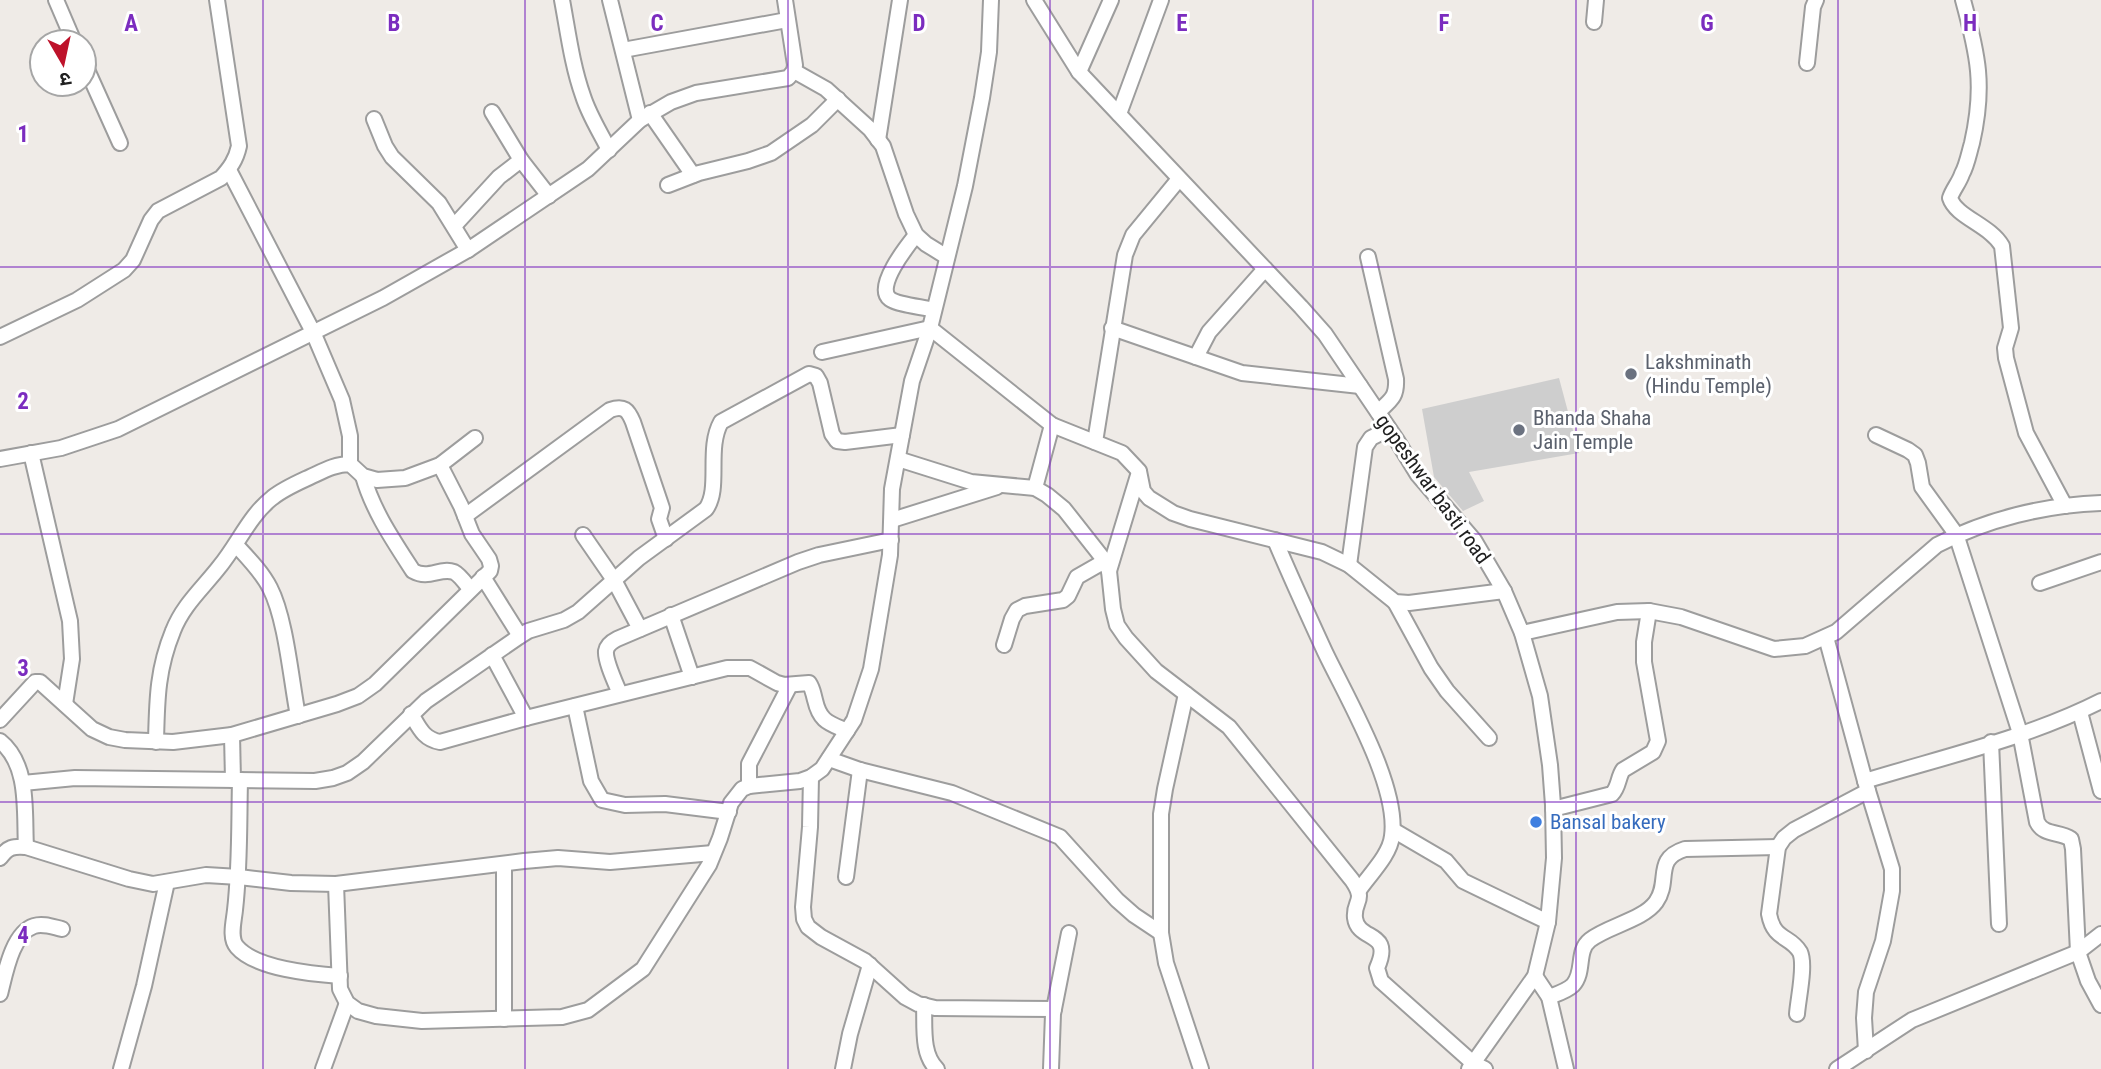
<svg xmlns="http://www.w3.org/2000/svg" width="2101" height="1069" font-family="'Roboto Condensed','Noto Sans Devanagari',sans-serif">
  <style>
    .religious { fill: #cecece }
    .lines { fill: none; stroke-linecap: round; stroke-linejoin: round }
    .minor-casing { stroke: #9d9d9d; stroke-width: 18 }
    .minor { stroke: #fff; stroke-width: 14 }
    .grid { fill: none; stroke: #7b2cbf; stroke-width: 2; stroke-opacity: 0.55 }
    .worship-dot { fill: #6b7280; stroke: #fff; stroke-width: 2.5 }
    .shop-dot { fill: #3f7fe0; stroke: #fff; stroke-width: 2.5 }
    .labels { text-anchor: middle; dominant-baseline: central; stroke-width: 6; stroke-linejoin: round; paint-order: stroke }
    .worship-label { font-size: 21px; fill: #5b616d; stroke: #fff; text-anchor: start }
    .street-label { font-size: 21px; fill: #202020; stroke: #fff }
    .shop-label { font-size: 21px; fill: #366cbe; stroke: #fff; text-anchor: start }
    .grid-label { font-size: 23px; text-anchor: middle; font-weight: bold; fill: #7b2cbf; stroke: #fff; stroke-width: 6; stroke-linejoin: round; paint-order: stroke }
  </style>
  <rect width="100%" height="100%" fill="#efebe7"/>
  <polygon class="religious" points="1559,378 1579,453 1469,472 1484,501 1463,511 1434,477 1422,409"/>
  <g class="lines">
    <g class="minor-casing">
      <g id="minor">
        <polyline points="56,0 74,42"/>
        <path d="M562 0C568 32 572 65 583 96 589 115 600 132 609 150"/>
        <polyline points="610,0 640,120"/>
        <polyline points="1034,0 1079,72 1301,307 1325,334 1396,439 1418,475 1474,540 1504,591 1522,633 1540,696 1550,765 1553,805 1554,858 1548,922 1535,976 1469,1069"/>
        <path d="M1963 0C1978 55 1985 86 1972 143 1969 153 1967 165 1962 174 1959 183 1953 189 1950 198 1956 217 1990 225 2002 246L2011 328 2005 348 2006 358 2026 433 2065 506"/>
        <polyline points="1594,22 1596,0"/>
        <polyline points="623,50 787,20"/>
        <polyline points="84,63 120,143"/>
        <polyline points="1807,63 1813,7 1816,0"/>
        <polyline points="794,71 826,89 870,129 883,146 906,214 916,235 926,244 947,257"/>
        <polyline points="1079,72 1111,0"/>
        <polyline points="492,112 521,160 549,196"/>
        <polyline points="650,113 693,175"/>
        <polyline points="1119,114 1161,0"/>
        <polyline points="374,119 385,146 392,157 439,203 468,250"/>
        <polyline points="878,140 900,0"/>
        <polyline points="229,170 313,332 342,400 350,436 350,464"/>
        <polyline points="668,185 699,173 748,161 771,153 812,125 838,99"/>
        <polyline points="454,226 499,177 521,160"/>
        <path d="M916 235C908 245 874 287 890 299 898 305 923 307 934 310"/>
        <path d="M1368 257 1396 379C1397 397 1391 400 1378 412"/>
        <polyline points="1112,328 1242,373 1360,386"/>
        <path d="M0 337 77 300 124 270 133 260 151 220 158 211 221 178C230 168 236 160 239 146L217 0"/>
        <polyline points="822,352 930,328 1052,425 1122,453 1139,471 1143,491 1149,498 1173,513 1190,519 1322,552 1349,565 1395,602 1409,603 1504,591"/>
        <polyline points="1196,357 1209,332 1265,269"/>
        <path d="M1876 435 1908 450 1915 455 1918 463 1922 487 1956 534 2020 733 2037 822C2044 836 2059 831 2071 839L2073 849 2078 952 2088 981 2101 1005"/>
        <polyline points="1095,442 1125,255 1133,235 1179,179"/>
        <polyline points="31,453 70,621 72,659 65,704"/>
        <polyline points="0,459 61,448 118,429 383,298 468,250 588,169 640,120 671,102 696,93 788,78 794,71 795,65 785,0"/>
        <path d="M898 459 971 482 1035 488 1047 495 1064 509 1105 561 1109 571 1113 609 1117 625 1126 638 1156 671 1229 727 1352 880C1367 902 1353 900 1355 918 1358 942 1394 930 1377 968L1381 981 1473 1063 1485 1069"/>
        <path d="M363 476C373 511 393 540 413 571 429 580 440 567 454 572 460 575 466 584 470 589"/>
        <polyline points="1035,488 1052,425"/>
        <path d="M465 516 610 410C624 405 628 410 633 422L660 502 662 508 659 519 666 539"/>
        <polyline points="892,520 997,487"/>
        <polyline points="583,535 614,580 640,629"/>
        <path d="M1275 540C1291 578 1308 615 1325 652 1347 698 1399 786 1392 836 1390 855 1370 874 1359 890"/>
        <path d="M236 545C248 558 262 572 270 588 286 619 291 680 298 716"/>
        <polyline points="1349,565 1365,447 1371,438 1389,429"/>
        <polyline points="1109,571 1139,472"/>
        <polyline points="483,577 520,636"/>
        <polyline points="2040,583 2101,562"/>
        <polyline points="1395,602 1431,668 1447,691 1489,738"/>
        <polyline points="671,615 692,677"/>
        <path d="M1522 633 1617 612 1649 611 1681 617 1774 649 1805 646 1836 632 1937 545C1987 519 2045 505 2101 503"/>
        <polyline points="1826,637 1865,781 1892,869 1892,891 1883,941 1866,992 1864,1018 1866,1051"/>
        <polyline points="1004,645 1012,619 1017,610 1025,606 1063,600 1068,596 1077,577 1105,561"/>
        <polyline points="492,655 526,718"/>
        <path d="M620 694C616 684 605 661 606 651 607 645 611 642 617 639L798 562 819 555 891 540"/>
        <polyline points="1186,694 1165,789 1161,814 1161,933 1166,963 1201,1069"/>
        <polyline points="575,706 591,781 602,800 625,805 665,804 729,812"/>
        <polyline points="2080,712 2101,791"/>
        <path d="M411 714C419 727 423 739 440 742L526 718 727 668H750L777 683 784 685 809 683C813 689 813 693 815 700 820 722 829 723 847 731"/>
        <polyline points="0,720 35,682 40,682 92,729 109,737 125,740 173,742 232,735 337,704 358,696 375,684 490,571 491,566 489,559 472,534 461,506 440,465"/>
        <polyline points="232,735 233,780"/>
        <path d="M0 741C30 765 24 813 26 847"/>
        <path d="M156 742C157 701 157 670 173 631 183 605 203 588 220 566 238 544 250 515 272 498 283 489 297 483 310 477 323 471 335 464 350 464L363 476 377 480 405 478 440 465 475 438"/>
        <polyline points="1991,742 1999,924"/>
        <polyline points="829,759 860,770 952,793 1060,837 1117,900 1134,915 1161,933"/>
        <polyline points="811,777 810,827 803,907 804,919 808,927 821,937 865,961 905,997 918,1004 935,1008 1054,1009"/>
        <path d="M240 780C239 823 240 867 235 910 234 921 229 938 237 947 256 969 312 974 340 976"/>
        <path d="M1865 781C1943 757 2028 738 2101 701"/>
        <path d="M23 783 75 778 315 781 333 778 347 773 363 762 426 701 520 636 528 631 564 620 578 612 639 558 706 509C721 488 706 449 721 422L809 374 816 376 820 383 832 434 837 441 845 442 902 435"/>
        <polyline points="749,786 749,764 790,685"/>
        <path d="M1553 809 1612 794C1619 787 1618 777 1623 770L1653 752 1658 741 1644 662V642L1649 611"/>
        <polyline points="1393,830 1446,861 1463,881 1548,922"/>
        <path d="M0 858C8 847 13 846 26 847L129 879 153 884 206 875 239 877 291 883 336 884 524 861 558 858 610 862 713 853"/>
        <polyline points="504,864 504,1019"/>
        <polyline points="846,877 860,770"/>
        <polyline points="336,884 340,989 347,1003 358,1011 376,1016 422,1021 562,1017 588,1010 643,969 709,865 720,838 731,803 742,789 749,786 800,781 811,777 822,769 854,720 871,669 890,555 892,489 912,381 930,328 965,186 982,98 989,52 991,0"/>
        <polyline points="1535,976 1549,997 1566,1069"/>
        <path d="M0 994C5 975 12 933 34 926 43 923 53 927 62 929"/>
        <path d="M1549 997C1557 994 1567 991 1573 985 1585 972 1576 951 1590 940 1608 926 1643 920 1656 902 1671 881 1653 859 1685 849L1778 847"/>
        <path d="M924 1005C925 1026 921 1054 937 1069"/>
        <path d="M1797 1014C1798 999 1806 965 1800 952 1790 935 1774 941 1769 914L1778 847 1784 838 1794 830 1868 791"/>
        <polyline points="121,1069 144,986 167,882"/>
        <polyline points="323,1069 347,1003"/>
        <polyline points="843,1069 850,1034 870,965"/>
        <polyline points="1051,1069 1053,1014 1069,933"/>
        <polyline points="1837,1069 1912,1020 2078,952 2101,934"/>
      </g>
    </g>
    <use href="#minor" class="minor"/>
  </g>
  <path class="grid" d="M263 0V1069M525 0V1069M788 0V1069M1050 0V1069M1313 0V1069M1576 0V1069M1838 0V1069M0 267H2101M0 534H2101M0 802H2101"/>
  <g class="worship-dot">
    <circle cx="1631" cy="374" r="7"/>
    <circle cx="1519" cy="430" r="7"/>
  </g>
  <circle class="shop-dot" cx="1536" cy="822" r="7"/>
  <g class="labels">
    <g class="worship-label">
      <text x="1645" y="362">Lakshminath<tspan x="1645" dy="24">(Hindu Temple)</tspan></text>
      <text x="1533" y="418">Bhanda Shaha<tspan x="1533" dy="24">Jain Temple</tspan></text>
    </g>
    <g class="street-label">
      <text transform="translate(1433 489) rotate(54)">gopeshwar basti road</text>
    </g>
    <g class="shop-label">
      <text x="1550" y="822">Bansal bakery</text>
    </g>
  </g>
  <g class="grid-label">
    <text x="131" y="31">A</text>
    <text x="394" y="31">B</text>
    <text x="657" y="31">C</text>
    <text x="919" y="31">D</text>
    <text x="1182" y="31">E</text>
    <text x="1444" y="31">F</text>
    <text x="1707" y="31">G</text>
    <text x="1970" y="31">H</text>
    <text x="23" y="142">1</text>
    <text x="23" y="409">2</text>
    <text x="23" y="676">3</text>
    <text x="23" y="943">4</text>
  </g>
  <g transform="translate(63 63) rotate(171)"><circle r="33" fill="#ffffff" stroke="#a6a6a6" stroke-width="2"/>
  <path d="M0-5L12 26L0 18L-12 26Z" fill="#be122a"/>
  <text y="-10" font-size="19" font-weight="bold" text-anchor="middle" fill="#202020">उ</text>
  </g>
</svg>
